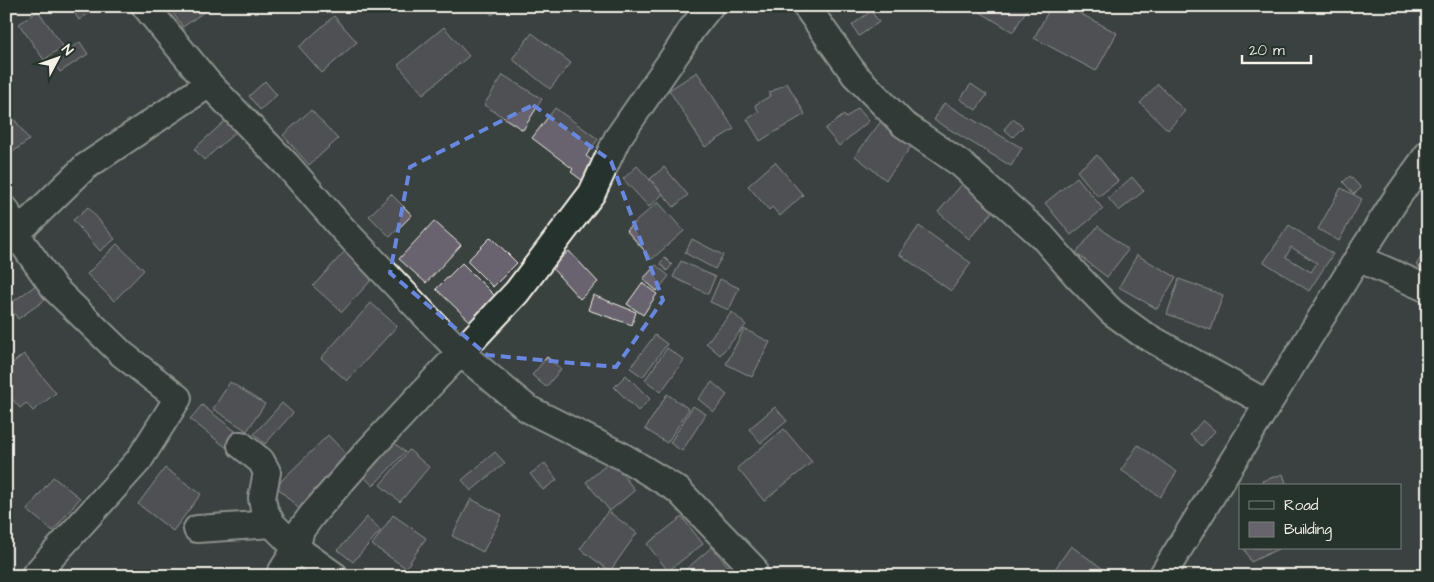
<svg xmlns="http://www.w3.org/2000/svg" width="1434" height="582" font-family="'Architects Daughter',sans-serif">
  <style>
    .building { fill: #68646e; stroke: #f4f1e8; fill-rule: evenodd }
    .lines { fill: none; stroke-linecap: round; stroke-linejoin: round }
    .minor-casing { stroke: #f4f1e8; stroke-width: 30 }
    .minor { stroke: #26332d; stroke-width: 26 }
    .marked { fill: none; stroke: #6887de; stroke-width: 4; stroke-dasharray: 10 6; stroke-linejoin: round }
  </style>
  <rect width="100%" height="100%" fill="#3a4240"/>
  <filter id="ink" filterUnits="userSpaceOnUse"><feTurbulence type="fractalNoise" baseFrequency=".02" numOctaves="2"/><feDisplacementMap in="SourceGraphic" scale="10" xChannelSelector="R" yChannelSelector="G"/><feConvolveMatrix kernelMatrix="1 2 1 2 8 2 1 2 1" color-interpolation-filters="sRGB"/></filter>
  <g filter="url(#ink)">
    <g class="building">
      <polygon points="70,6 99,6 79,20"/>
      <polygon points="168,6 212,6 183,27"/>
      <polygon points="484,6 503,6 492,15"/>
      <polygon points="983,6 1029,6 1013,32 980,12"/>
      <polygon points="1051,6 1066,6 1117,33 1096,71 1034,38"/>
      <polygon points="38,11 63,46 44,60 19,24"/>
      <polygon points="871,11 879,22 859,36 852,25"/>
      <polygon points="334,16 357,42 322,73 299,47"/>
      <polygon points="444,27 469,56 423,94 398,65"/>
      <polygon points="532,33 571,63 550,89 512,59"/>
      <polygon points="80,42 88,54 60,72 53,61"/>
      <polygon points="697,72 734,129 705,147 669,90"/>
      <polygon points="503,75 542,99 523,130 484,105"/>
      <polygon points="265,81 277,95 260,110 249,96"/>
      <polygon points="787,83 805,114 760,141 747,119 759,112 755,105 770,96 769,93"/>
      <polygon points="971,84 987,95 976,110 960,99"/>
      <polygon points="1158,84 1185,111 1168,130 1140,103"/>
      <polygon points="944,103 1022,148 1011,166 934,120"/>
      <polygon points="555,108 598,139 586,156 595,163 583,181 571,172 573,169 532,138"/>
      <polygon points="858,108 869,121 839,146 825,129 844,115 846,118"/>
      <polygon points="8,110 29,140 6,157 6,111"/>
      <polygon points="311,110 338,139 309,165 283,135"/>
      <polygon points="1013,119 1023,127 1013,137 1004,129"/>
      <polygon points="226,120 236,132 204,160 194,149"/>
      <polygon points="882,120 913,144 886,180 855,156"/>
      <polygon points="1097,155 1118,181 1098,197 1077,171"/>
      <polygon points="775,162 803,195 780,216 772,207 769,210 748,186"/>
      <polygon points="637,166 663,194 649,207 623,179"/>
      <polygon points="664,167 688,195 674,207 650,179"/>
      <polygon points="1350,176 1361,188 1354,194 1343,182"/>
      <polygon points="1077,177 1103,209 1071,235 1045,203"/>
      <polygon points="1132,177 1144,191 1119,211 1108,198"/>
      <polygon points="964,182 995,209 969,239 938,212"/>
      <polygon points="1341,188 1362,199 1339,241 1318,229"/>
      <polygon points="391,194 412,215 390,237 369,216"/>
      <polygon points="658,202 684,231 652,259 626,230"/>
      <polygon points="88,207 115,239 100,251 73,220"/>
      <polygon points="434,221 461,245 426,283 399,259"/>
      <path d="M1289 225 1333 254 1309 291 1264 262ZM1291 247 1317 263 1311 272 1286 257Z"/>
      <polygon points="919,226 971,263 951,291 899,254"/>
      <polygon points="1098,226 1128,250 1107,277 1076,253"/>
      <polygon points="491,237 517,263 493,287 467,261"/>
      <polygon points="692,239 723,255 715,269 685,253"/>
      <polygon points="117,244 144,270 114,301 87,274"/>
      <polygon points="345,251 374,277 342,312 313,286"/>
      <polygon points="569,251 598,282 580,299 551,267"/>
      <polygon points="1425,251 1428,253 1428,273 1416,265"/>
      <polygon points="1137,255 1176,277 1157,309 1119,287"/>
      <polygon points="665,258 672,265 667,271 660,263"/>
      <polygon points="681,261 715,277 708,294 673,277"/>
      <polygon points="462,263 497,298 472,323 436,289"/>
      <polygon points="656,265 669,276 657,291 643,279"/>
      <polygon points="720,279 739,288 729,310 710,302"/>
      <polygon points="1179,279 1223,295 1211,330 1167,314"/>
      <polygon points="39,283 49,297 18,319 8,305"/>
      <polygon points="642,283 657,294 643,315 627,304"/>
      <polygon points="593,295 636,312 632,325 588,310"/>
      <polygon points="371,303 397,326 347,381 321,358"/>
      <polygon points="732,312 746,325 720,355 706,343"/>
      <polygon points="744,329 770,342 752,377 726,364"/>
      <polygon points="655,335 667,344 643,377 630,368"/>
      <polygon points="667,348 684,360 661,392 645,380"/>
      <polygon points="24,354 56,393 33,411 26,403 20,408 6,392 6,368"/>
      <polygon points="547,357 561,369 546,387 532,375"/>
      <polygon points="626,375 650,399 638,411 614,387"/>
      <polygon points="230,382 265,404 247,431 213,409"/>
      <polygon points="712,382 727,395 714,412 698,399"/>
      <polygon points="667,394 689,409 667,443 645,429"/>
      <polygon points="282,403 293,413 265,444 254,434"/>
      <polygon points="202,405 239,434 228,449 190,419"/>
      <polygon points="693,406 706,414 682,451 670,443"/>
      <polygon points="775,407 787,421 761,443 749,429"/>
      <polygon points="1203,420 1215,431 1202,446 1190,435"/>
      <polygon points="784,429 812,462 764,501 737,468"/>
      <polygon points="328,435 351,459 299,509 276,486"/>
      <polygon points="390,439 405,452 373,486 359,472"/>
      <polygon points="1138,445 1177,472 1160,497 1121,470"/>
      <polygon points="409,450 429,467 400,502 380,485"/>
      <polygon points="495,452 505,463 471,491 462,480"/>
      <polygon points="611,461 635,490 610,511 586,482"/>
      <polygon points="545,463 557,480 543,490 530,474"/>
      <polygon points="165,468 201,494 173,531 138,504"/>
      <polygon points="1283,474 1287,486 1264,486 1262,481"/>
      <polygon points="53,477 80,498 53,531 27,510"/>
      <polygon points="471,499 502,515 483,552 452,536"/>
      <polygon points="608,511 637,533 610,571 580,549"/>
      <polygon points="393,515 426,538 406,568 372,545"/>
      <polygon points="367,517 381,530 353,562 338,550"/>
      <polygon points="682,517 703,544 668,571 647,544"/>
      <polygon points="1071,546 1113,576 1079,576 1074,572 1071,576 1050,576"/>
      <polygon points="712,547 732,571 726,576 678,576"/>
      <polygon points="1244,548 1280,548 1251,562"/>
    </g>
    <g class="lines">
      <g class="minor-casing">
        <g id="minor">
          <polyline points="145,6 209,84 287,165 341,227 461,353 528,409 622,456 678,490 753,568 746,576"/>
          <polyline points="806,6 855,75 903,124 961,164 1042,236 1076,275 1112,312 1141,333 1268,404"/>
          <polyline points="6,210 16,234 6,243"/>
          <polyline points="1358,258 1428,289"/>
          <polyline points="241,445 261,461 267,472 262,498 264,509 272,524"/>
          <polyline points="197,529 272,524 296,548 335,576"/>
          <polyline points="34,576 139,460 178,398 122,354 55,289 16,234 85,167 209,84"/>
          <polyline points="279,576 296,548 301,530 312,515 369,450 517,292 592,193 617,139 678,51 691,30 710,6"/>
          <polyline points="1162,576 1358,258 1398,196 1428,154"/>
        </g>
      </g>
      <use href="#minor" class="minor"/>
    </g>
  </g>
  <path d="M0 0H1434V582H0ZM533 105 611 161 663 300 616 367 487 355 390 273 410 167Z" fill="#3a4240" fill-opacity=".55" fill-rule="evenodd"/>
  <path class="marked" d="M533 105 611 161 663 300 616 367 487 355 390 273 410 167Z"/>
  <rect width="1434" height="582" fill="none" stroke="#26332d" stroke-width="25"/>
  <rect x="12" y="12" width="1409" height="557" fill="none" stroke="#f4f1e8" stroke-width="2" filter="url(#ink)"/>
  <rect x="1239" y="484" width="162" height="65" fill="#26332d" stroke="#787f78"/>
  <rect x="1249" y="501" width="25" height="8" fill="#26332d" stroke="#787f78"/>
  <text x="1284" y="510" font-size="15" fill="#f4f1e8">Road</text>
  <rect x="1249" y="522" width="25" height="15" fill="#68646e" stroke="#787f78"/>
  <text x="1284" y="534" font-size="15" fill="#f4f1e8">Building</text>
  <g transform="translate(58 58) rotate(49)" stroke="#26332d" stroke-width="4" paint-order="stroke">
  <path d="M0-4L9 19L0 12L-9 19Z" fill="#f4f1e8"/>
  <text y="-8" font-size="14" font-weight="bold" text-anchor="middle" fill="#f4f1e8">N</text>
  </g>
  <path d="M1242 55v8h69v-8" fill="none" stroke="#f4f1e8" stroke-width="2.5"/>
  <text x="1249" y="55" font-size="15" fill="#f4f1e8" stroke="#26332d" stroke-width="4" paint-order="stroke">20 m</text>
</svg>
